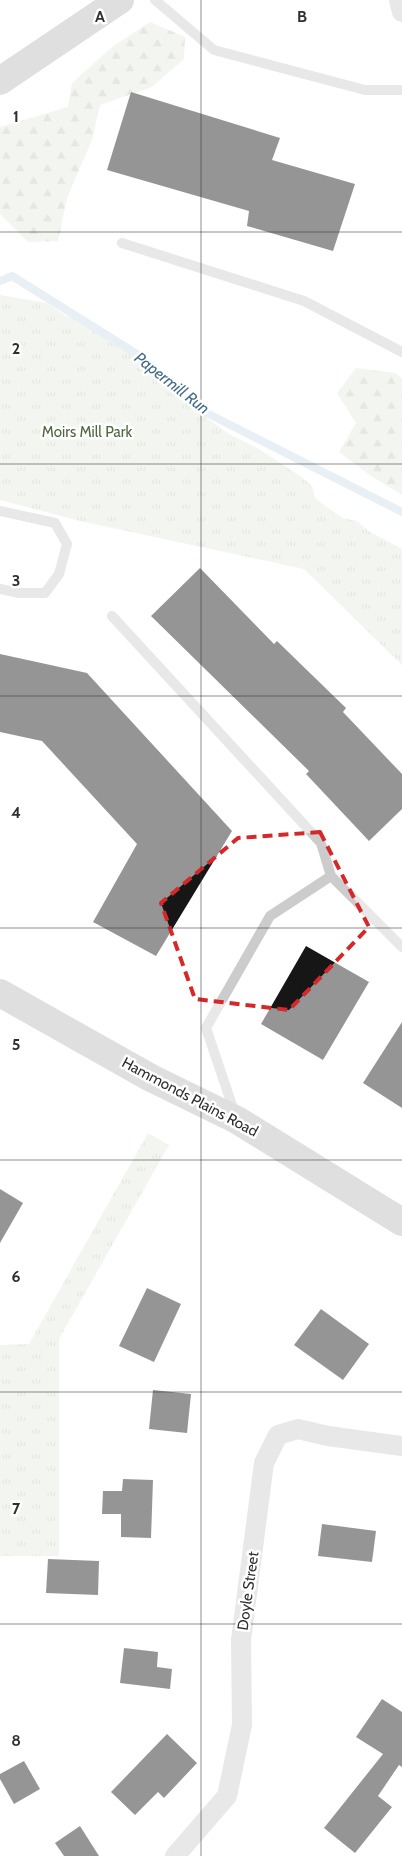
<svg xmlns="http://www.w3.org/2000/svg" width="402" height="1856" font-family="Cabin,sans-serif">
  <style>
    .forest { fill: url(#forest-firs) }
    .park { fill: url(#park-tufts) }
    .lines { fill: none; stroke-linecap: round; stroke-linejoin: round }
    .stream { stroke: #ccdce9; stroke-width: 8 }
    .building { fill: #161616 }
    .lane { stroke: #ccc; stroke-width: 10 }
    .street { stroke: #ccc; stroke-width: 20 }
    .secondary { stroke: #b9b9b9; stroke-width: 28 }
    .marked { fill: none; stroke: #d62828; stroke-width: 4; stroke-dasharray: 10 6; stroke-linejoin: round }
    .grid { fill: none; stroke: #2f2f2f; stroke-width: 1; stroke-opacity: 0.55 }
    .labels { text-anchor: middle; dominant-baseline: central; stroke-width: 5; stroke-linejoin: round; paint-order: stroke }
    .park-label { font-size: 15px; fill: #506740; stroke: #fff }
    .street-label { font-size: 15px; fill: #2f2f2f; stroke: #fff }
    .water-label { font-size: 16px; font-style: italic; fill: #446b8a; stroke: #fff }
    .grid-label { font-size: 16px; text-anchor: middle; font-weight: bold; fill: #2f2f2f; stroke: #fff; stroke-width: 5; stroke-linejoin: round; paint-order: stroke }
  </style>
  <defs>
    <pattern id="forest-firs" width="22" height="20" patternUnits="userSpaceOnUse" patternTransform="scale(1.25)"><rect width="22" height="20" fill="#e4ebde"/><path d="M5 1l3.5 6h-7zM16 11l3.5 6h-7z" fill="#c4cabf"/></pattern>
    <pattern id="park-tufts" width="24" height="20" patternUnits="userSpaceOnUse" patternTransform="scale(1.25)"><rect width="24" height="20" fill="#e4ebde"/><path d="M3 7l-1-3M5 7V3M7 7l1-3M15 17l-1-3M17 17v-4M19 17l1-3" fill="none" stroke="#c4cabf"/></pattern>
  </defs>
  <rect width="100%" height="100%" fill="#fff"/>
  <g class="forest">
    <polygon points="150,22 185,37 184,59 152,87 100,105 92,140 67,198 58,241 28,242 0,214 0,127 68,107 72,83 112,47"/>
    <polygon points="356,368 395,373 402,378 402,495 371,476 339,452 356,423 337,393"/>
  </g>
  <g class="park">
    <polygon points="0,295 47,303 66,316 94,326 177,390 189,405 229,434 259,449 303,478 312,486 315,498 321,503 343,518 356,521 370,532 402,549 402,665 304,569 80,521 0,500"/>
    <polygon points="148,1133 169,1145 59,1339 59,1556 0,1556 0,1345 29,1344"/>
  </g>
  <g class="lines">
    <polyline class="stream" points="0,281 12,276 140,356 199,409 402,512"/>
  </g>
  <g class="building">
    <polygon points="131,92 280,138 272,160 355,184 333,251 247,226 249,211 107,170"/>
    <polygon points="200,568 274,644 277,641 346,708 343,712 402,774 402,809 369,841 306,774 309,771 151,616"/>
    <polygon points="0,654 87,673 232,831 156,956 93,922 137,844 42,741 0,732"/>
    <polygon points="306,946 369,982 323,1060 261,1024"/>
    <polygon points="402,1022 402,1108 363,1083"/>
    <polygon points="0,1189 23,1203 0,1243"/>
    <polygon points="147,1288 181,1304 154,1362 119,1346"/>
    <polygon points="321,1309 369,1344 343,1380 294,1345"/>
    <polygon points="153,1390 191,1394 187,1433 149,1429"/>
    <polygon points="123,1479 153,1480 151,1538 121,1537 121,1514 102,1514 103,1491 122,1491"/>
    <polygon points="322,1524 376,1531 372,1562 318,1556"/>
    <polygon points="48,1559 99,1561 98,1595 46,1593"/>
    <polygon points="124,1648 158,1652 157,1667 172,1669 170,1689 120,1683"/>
    <polygon points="382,1699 402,1712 402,1767 399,1765 378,1796 392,1807 355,1853 324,1828 383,1754 356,1737"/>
    <polygon points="167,1734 197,1763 164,1798 158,1792 135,1815 111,1792"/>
    <polygon points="24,1761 40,1789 14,1804 0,1779 0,1774"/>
    <polygon points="80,1826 99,1856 64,1856 55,1843"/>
  </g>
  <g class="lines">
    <g class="lane">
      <polyline points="155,0 214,50 365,90 402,90"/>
      <polyline points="122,243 304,301 402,352"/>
      <polyline points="0,511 55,523 67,544 59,574 45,593 19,593 0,589"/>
      <polyline points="112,616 321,843 331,876"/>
      <polyline points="235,1114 206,1028 270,916 331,876 402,947"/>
    </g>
    <g class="street">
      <polyline points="399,0 402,12"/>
      <polyline points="175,1856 227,1796 242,1725 241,1640 264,1463 278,1435 298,1429 328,1436 402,1446"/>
    </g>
    <g class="secondary">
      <polyline points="0,81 120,0"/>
      <polyline points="0,993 151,1078 237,1120 402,1222"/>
    </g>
  </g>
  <path d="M0 0H402V1856H0ZM320 832 369 927 289 1010 195 999 161 903 238 838Z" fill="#fff" fill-opacity=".55" fill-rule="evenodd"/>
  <path class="marked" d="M320 832 369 927 289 1010 195 999 161 903 238 838Z"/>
  <path class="grid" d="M201 0V1856M0 232H402M0 464H402M0 696H402M0 928H402M0 1160H402M0 1392H402M0 1624H402"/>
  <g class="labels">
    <g class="park-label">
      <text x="87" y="432">Moirs Mill Park</text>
    </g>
    <g class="street-label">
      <text transform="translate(190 1097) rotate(28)">Hammonds Plains Road</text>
      <text transform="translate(248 1591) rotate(-82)">Doyle Street</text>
    </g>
    <g class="water-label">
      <text transform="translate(172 383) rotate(38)">Papermill Run</text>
    </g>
  </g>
  <g class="grid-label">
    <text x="100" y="22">A</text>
    <text x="302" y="22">B</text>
    <text x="16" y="122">1</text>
    <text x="16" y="354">2</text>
    <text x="16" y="586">3</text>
    <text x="16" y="818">4</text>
    <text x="16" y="1050">5</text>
    <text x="16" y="1282">6</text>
    <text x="16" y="1514">7</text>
    <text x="16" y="1746">8</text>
  </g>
</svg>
